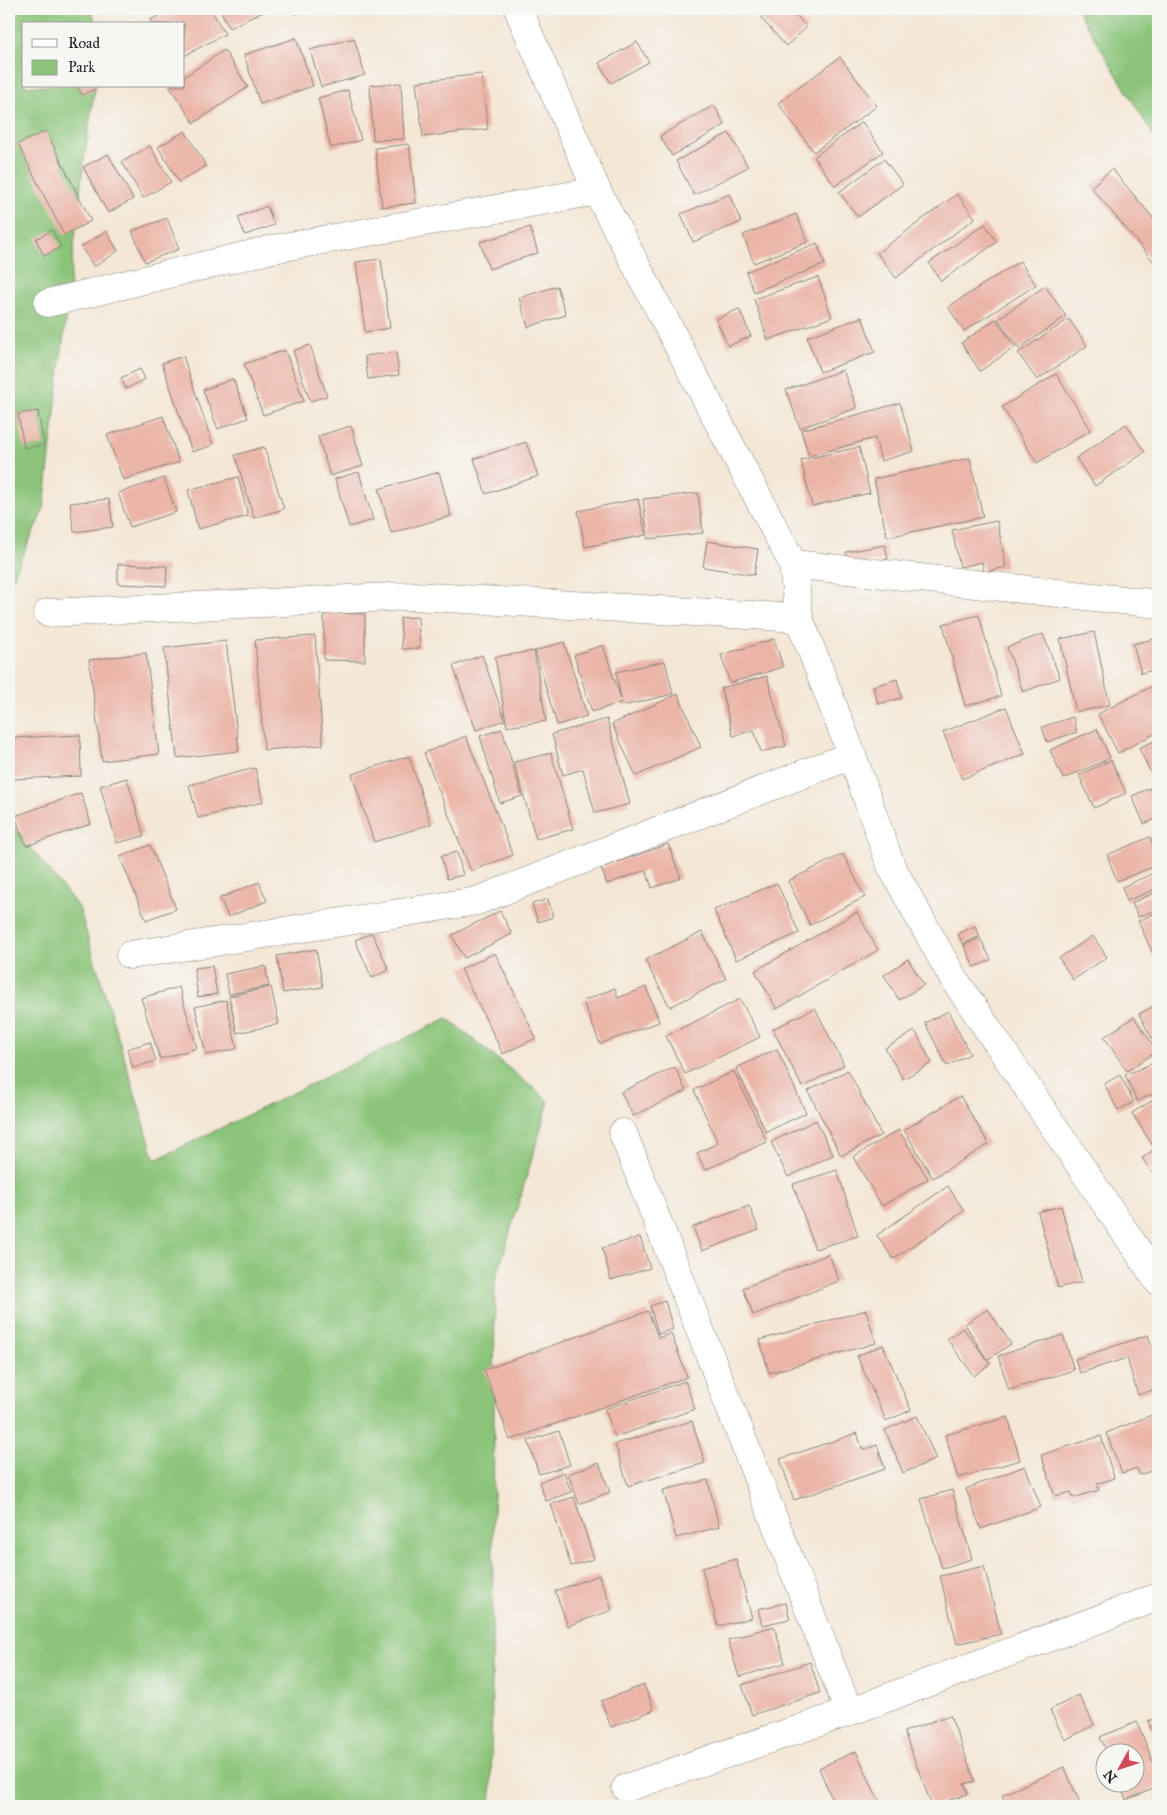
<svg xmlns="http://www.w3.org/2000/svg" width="1167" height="1815" font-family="'IM FELL Great Primer',serif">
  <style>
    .green { fill: #8ac479; stroke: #53704a }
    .building { fill: #ebb5a8 }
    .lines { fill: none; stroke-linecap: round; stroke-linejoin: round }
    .minor-casing { stroke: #888279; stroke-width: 29 }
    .minor { stroke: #fff; stroke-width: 28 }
  </style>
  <rect width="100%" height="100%" fill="#f6f6f2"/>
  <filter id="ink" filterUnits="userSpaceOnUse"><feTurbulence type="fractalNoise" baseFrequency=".02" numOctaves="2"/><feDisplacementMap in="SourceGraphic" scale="10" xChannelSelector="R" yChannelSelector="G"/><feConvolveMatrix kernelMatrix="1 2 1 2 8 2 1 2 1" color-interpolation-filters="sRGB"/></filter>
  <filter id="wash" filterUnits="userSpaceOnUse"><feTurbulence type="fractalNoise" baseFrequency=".0096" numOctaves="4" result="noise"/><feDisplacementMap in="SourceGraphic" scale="20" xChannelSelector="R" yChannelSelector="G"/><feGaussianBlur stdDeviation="1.12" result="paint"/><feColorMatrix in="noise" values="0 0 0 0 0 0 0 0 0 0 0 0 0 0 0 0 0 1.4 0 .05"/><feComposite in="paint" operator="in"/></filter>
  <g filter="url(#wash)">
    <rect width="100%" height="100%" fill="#f4e7d6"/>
    <g class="green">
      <polygon points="9,9 91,9 96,24 24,24 24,86 95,86 83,167 44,508 9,586"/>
      <polygon points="1077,9 1158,9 1158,143"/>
      <polygon points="9,821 79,908 155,1160 447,1018 549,1101 495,1282 491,1806 9,1806"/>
    </g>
    <g id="blocks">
      <g class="building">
        <polygon points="171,9 211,9 225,34 184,56 184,24 152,24 150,20"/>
        <polygon points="220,9 269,9 229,28"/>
        <polygon points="294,9 308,9 296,14"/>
        <polygon points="771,9 790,9 807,27 786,46 761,18"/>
        <polygon points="296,38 313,86 260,104 244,55"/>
        <polygon points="354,38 365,75 321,87 310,50"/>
        <polygon points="637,42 649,62 611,83 599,63"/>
        <polygon points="224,50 248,87 194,123 169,86 184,86 184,77"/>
        <polygon points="840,57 877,106 814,152 778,103"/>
        <polygon points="481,74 488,129 423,137 416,82"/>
        <polygon points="401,83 404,139 373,140 370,85"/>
        <polygon points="78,86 101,86 82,95"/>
        <polygon points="348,90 361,140 331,148 318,98"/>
        <polygon points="714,105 725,125 672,156 660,136"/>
        <polygon points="862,122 883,152 835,186 814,157"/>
        <polygon points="46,131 91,221 64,235 18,144"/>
        <polygon points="185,131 206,166 179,182 158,147"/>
        <polygon points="729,133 748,167 694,195 676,161"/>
        <polygon points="409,144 416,203 382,207 375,148"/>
        <polygon points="150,146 171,182 143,198 122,162"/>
        <polygon points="108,154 133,199 108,213 83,167"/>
        <polygon points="884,159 903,184 858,217 839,192"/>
        <polygon points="1112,169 1158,224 1158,267 1091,187"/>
        <polygon points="729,194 741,222 693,242 681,214"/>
        <polygon points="957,194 975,218 896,278 877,253"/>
        <polygon points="267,206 274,225 245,235 238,217"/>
        <polygon points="796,214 808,242 754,263 743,235"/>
        <polygon points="167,218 179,249 145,262 132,231"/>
        <polygon points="985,224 997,242 941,281 929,263"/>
        <polygon points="530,227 538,253 489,269 480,242"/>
        <polygon points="52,230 61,247 44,256 36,239"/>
        <polygon points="106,231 118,251 94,267 81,247"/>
        <polygon points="817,243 825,264 754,292 746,272"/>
        <polygon points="381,259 390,328 365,332 356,262"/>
        <polygon points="1020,261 1036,285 964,331 948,307"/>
        <polygon points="818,277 832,317 768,340 754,299"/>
        <polygon points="557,286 566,315 528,327 519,298"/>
        <polygon points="1045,286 1066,316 1019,349 998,319"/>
        <polygon points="739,309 751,336 728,346 716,319"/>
        <polygon points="862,317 875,352 820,372 807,337"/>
        <polygon points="996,319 1015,347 980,371 961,343"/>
        <polygon points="1069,319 1087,346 1037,380 1018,353"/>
        <polygon points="310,345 327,396 310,401 293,351"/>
        <polygon points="285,350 304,401 263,415 244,364"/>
        <polygon points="396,352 399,375 368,379 365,356"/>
        <polygon points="183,356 213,445 192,452 162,363"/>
        <polygon points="140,369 145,379 126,389 121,378"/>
        <polygon points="843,370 857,408 800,428 786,390"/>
        <polygon points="1056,374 1091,430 1037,463 1002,407"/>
        <polygon points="233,379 248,418 218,429 203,390"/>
        <polygon points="900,403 914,451 881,461 875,438 809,456 801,430"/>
        <polygon points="38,411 44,445 24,448 18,414"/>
        <polygon points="163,416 179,462 123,480 107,435"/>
        <polygon points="1126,424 1145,452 1095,486 1076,458"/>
        <polygon points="351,426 363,466 330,476 318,436"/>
        <polygon points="526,442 538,476 486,494 474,459"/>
        <polygon points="264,447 284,509 254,518 235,455"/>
        <polygon points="859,447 870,493 812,506 801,460"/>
        <polygon points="970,458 983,517 887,537 874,479"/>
        <polygon points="359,472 373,520 349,527 335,479"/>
        <polygon points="439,472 451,516 391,533 379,489"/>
        <polygon points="238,477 248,516 198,529 188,490"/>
        <polygon points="164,478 176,512 130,527 118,493"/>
        <polygon points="698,493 703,533 648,539 643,499"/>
        <polygon points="109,499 113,527 74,532 70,503"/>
        <polygon points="638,499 646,535 585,547 578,511"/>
        <polygon points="997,521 1006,567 984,572 982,562 960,567 952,530"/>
        <polygon points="707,541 758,549 754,575 703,567"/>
        <polygon points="885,545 888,559 848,566 846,552"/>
        <polygon points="118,564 167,566 166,586 118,584"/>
        <polygon points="324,613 365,614 365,661 324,660"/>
        <polygon points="979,615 1001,696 965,706 943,624"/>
        <polygon points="418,617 420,648 402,649 400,618"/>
        <polygon points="1094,632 1110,705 1076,712 1060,639"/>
        <polygon points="1043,634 1060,678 1023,692 1007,647"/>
        <polygon points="315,636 323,745 264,750 255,640"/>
        <polygon points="1158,638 1158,669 1141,673 1133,644"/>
        <polygon points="774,639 783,667 730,683 721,655"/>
        <polygon points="226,641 239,751 177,758 164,648"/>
        <polygon points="564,642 587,716 557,725 535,651"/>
        <polygon points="603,645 621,699 616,672 665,661 673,694 623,706 622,702 592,712 574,655"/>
        <polygon points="534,651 546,721 507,727 495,657"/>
        <polygon points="146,653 159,754 102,761 89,660"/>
        <polygon points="482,655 505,720 476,730 453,666"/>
        <polygon points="767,676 786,746 761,752 754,730 733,736 721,688"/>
        <polygon points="897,679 902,698 878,704 873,686"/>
        <polygon points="1158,683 1158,732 1118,753 1098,714"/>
        <polygon points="678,694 701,747 636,776 612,724"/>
        <polygon points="1006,707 1025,754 962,779 943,732"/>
        <polygon points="1073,717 1077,732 1047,742 1042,727"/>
        <polygon points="607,719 630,804 595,813 583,769 563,775 552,734"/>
        <polygon points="502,729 522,796 500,803 480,736"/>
        <polygon points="1097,729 1110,758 1063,779 1050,750"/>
        <polygon points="80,735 81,776 12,779 10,738"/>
        <polygon points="466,736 513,855 471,871 424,753"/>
        <polygon points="1158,739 1158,776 1153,778 1139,748"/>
        <polygon points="551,753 573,829 536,839 514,762"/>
        <polygon points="409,756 431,824 374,842 352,774"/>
        <polygon points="1111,760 1126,793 1094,808 1079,775"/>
        <polygon points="255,768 263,802 198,818 189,785"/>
        <polygon points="127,778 144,836 117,843 100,786"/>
        <polygon points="1150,788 1158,805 1158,818 1144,824 1132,796"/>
        <polygon points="81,793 91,824 26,846 15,816"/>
        <polygon points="1150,837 1158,858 1158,865 1117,881 1107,855"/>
        <polygon points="668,844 681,878 652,888 646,870 607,884 601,868"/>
        <polygon points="150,845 176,909 146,920 120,857"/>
        <polygon points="457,852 463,875 447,879 441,856"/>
        <polygon points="843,854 865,897 810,925 788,881"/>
        <polygon points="1158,871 1158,888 1127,901 1122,887"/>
        <polygon points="259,882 267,901 228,917 220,898"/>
        <polygon points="777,883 799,933 736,960 714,910"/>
        <polygon points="1158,891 1158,909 1138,917 1132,903"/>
        <polygon points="548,899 553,917 538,922 532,904"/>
        <polygon points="500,911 512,934 464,958 452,935"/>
        <polygon points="857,912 878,950 777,1009 755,971"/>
        <polygon points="1158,912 1158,954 1154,956 1138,921"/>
        <polygon points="975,926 980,936 963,944 958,934"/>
        <polygon points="702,932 726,979 670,1007 645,960"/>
        <polygon points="372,933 389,970 372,978 355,940"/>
        <polygon points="1093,936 1107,957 1073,980 1059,958"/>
        <polygon points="980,938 991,960 974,967 964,945"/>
        <polygon points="316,949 323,987 283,993 277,956"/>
        <polygon points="495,953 536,1038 503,1054 461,969"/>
        <polygon points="908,959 924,985 899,1000 884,975"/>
        <polygon points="212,966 217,994 198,997 194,968"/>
        <polygon points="265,966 269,986 229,994 225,974"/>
        <polygon points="179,987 197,1048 160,1059 141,998"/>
        <polygon points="271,987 279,1024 237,1033 229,996"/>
        <polygon points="646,987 659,1022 600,1044 583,1001 615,988 618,998"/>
        <polygon points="740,999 760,1037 685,1074 666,1036"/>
        <polygon points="226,1000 237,1049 206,1055 195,1007"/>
        <polygon points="1158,1004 1158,1050 1139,1014"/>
        <polygon points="815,1008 844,1065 802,1087 773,1029"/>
        <polygon points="948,1011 970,1054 947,1066 925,1023"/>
        <polygon points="1134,1017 1157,1051 1127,1071 1104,1037"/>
        <polygon points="915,1031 932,1063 903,1079 885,1048"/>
        <polygon points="150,1042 156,1061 133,1068 127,1049"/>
        <polygon points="777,1049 806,1113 766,1132 736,1068"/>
        <polygon points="1158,1061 1158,1092 1137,1101 1125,1075"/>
        <polygon points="675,1067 686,1091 633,1116 621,1092"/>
        <polygon points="848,1070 881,1135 841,1156 808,1091"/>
        <polygon points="734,1071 767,1142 705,1170 697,1153 718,1143 694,1090"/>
        <polygon points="1120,1075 1134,1102 1118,1110 1104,1084"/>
        <polygon points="960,1096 989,1144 933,1178 904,1130"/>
        <polygon points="1158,1097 1158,1143 1153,1146 1132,1113"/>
        <polygon points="816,1120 833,1155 788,1177 771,1142"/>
        <polygon points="899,1130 928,1179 882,1206 853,1157"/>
        <polygon points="1158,1147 1158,1169 1152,1173 1142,1158"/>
        <polygon points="837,1170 858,1236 815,1249 793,1184"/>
        <polygon points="948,1186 964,1211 893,1259 877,1235"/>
        <polygon points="749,1206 759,1230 702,1251 693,1227"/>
        <polygon points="1061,1206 1082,1282 1058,1288 1038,1212"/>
        <polygon points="640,1237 650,1268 611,1280 602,1248"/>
        <polygon points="829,1254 839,1281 753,1315 743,1288"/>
        <polygon points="665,1301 673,1329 658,1334 650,1306"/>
        <polygon points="988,1309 1011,1344 987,1360 965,1324"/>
        <polygon points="866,1310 876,1343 769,1373 760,1340"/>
        <polygon points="648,1311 658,1338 671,1333 687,1377 510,1440 484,1370"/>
        <polygon points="963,1328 990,1364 974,1376 947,1339"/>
        <polygon points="1063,1335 1074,1370 1009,1390 998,1356"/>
        <polygon points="1148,1335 1158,1367 1158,1388 1138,1395 1127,1358 1080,1373 1075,1359"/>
        <polygon points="883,1345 911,1410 886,1421 857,1356"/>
        <polygon points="685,1381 695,1409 615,1437 605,1409"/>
        <polygon points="1157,1413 1158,1468 1140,1475 1137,1468 1122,1473 1106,1433"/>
        <polygon points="917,1416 936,1459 903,1473 885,1430"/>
        <polygon points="1008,1417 1020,1460 958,1478 945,1435"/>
        <polygon points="692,1421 705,1463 628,1486 615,1444"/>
        <polygon points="559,1431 570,1465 539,1474 528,1441"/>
        <polygon points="857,1433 863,1450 877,1445 885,1469 794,1500 780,1459"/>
        <polygon points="1101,1436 1114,1478 1097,1484 1099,1490 1073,1498 1071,1492 1055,1496 1041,1455"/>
        <polygon points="599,1463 610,1492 579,1504 568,1474"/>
        <polygon points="1025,1466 1041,1507 981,1529 966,1489"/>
        <polygon points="564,1472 571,1492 546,1501 539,1482"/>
        <polygon points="708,1480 719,1527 676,1538 663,1490"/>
        <polygon points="952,1490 972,1559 942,1568 921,1499"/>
        <polygon points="574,1497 594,1559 571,1566 551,1504"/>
        <polygon points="736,1559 752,1618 718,1626 702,1568"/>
        <polygon points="984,1566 1001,1634 957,1644 940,1576"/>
        <polygon points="599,1575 612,1610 568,1626 555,1591"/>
        <polygon points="786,1603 790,1619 762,1625 758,1609"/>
        <polygon points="774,1626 785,1663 739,1677 728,1640"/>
        <polygon points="810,1662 820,1693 752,1715 742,1685"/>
        <polygon points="644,1685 654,1710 611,1727 601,1701"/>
        <polygon points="1079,1695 1094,1725 1065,1740 1050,1710"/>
        <polygon points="950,1715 975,1781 964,1784 968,1794 932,1806 904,1732"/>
        <polygon points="1158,1717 1158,1747 1148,1721"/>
        <polygon points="1137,1722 1158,1774 1158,1787 1126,1800 1119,1782 1134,1782 1134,1752 1107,1752 1100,1737"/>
        <polygon points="856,1751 881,1806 835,1806 819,1768"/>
        <polygon points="1064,1767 1081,1805 1007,1806 1002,1795"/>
      </g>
    </g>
  </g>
  <g filter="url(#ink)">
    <use href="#blocks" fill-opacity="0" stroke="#888279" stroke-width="1"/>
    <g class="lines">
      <g class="minor-casing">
        <g id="minor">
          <polyline points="518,9 597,191 793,564 799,618 852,755 891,866 952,976 1158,1281"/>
          <polyline points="48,303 273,249 597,191"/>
          <polyline points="793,564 1158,604"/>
          <polyline points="48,613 412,596 799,618"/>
          <polyline points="130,955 477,901 852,755"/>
          <polyline points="623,1133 849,1712"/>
          <polyline points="626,1788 849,1712 1158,1597"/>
        </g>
      </g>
      <use href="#minor" class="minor"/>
    </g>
  </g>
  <rect width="1167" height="1815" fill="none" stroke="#f6f6f2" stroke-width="30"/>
  <rect x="22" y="22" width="162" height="65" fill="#f6f6f2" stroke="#9f9f9c"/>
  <rect x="32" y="39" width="25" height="8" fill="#ffffff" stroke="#9f9f9c"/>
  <text x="68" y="48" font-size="15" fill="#1c1c1c">Road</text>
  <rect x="32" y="60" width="25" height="15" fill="#8ac479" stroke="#9f9f9c"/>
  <text x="68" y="72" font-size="15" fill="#1c1c1c">Park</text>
  <g transform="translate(1120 1768) rotate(230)"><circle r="24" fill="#f6f6f2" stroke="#9f9f9c"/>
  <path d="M0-4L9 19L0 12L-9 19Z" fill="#d1495b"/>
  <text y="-8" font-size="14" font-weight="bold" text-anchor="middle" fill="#1c1c1c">N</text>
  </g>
</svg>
